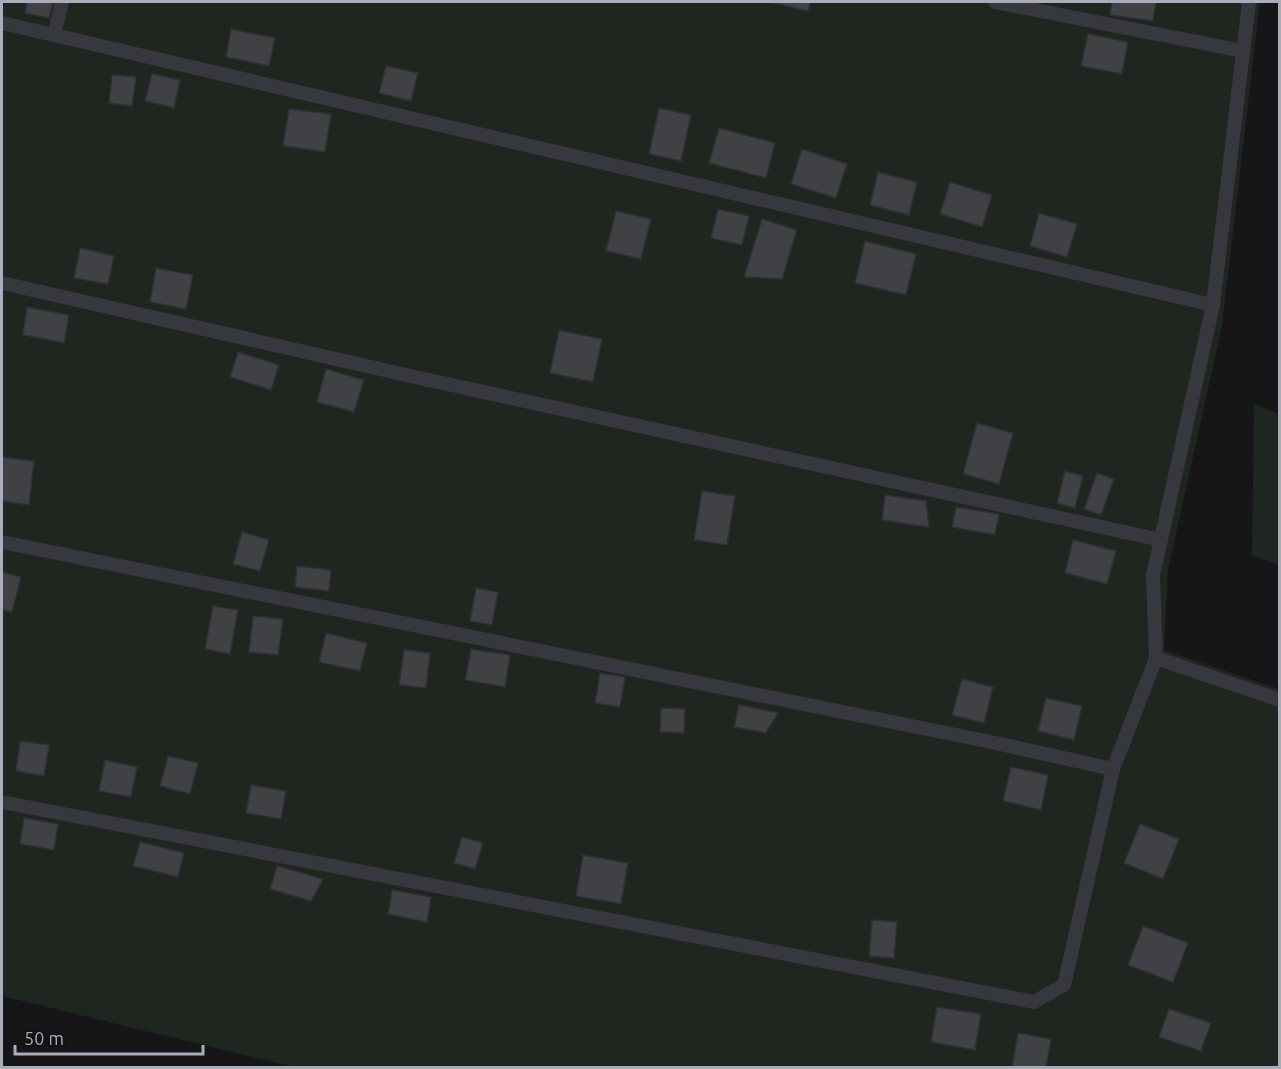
<svg xmlns="http://www.w3.org/2000/svg" width="1281" height="1069" font-family="Ubuntu,sans-serif">
  <style>
    .green { fill: #1e261f }
    .building { fill: #404145; stroke: #303034; stroke-width: 1.5 }
    .lines { fill: none; stroke-linecap: round; stroke-linejoin: round }
    .service { stroke: #37383d; stroke-width: 14 }
  </style>
  <rect width="100%" height="100%" fill="#161618"/>
  <g class="green">
    <polygon points="2,2 1260,2 1222,326 1168,570 1164,650 1279,689 1279,1067 298,1068 2,996"/>
    <polygon points="1254,404 1279,414 1279,565 1252,556"/>
  </g>
  <g class="building">
    <polygon points="27,2 53,2 49,18 25,13"/>
    <polygon points="770,2 811,2 808,11"/>
    <polygon points="1112,2 1156,2 1153,21 1110,15"/>
    <polygon points="231,29 275,38 269,66 226,57"/>
    <polygon points="1088,34 1128,42 1122,74 1081,66"/>
    <polygon points="386,66 418,73 411,101 379,93"/>
    <polygon points="152,74 180,80 174,108 145,101"/>
    <polygon points="112,75 136,77 132,106 109,103"/>
    <polygon points="659,108 691,115 681,161 649,154"/>
    <polygon points="289,109 331,114 325,152 283,146"/>
    <polygon points="719,128 775,143 766,178 709,163"/>
    <polygon points="802,149 847,164 836,198 791,184"/>
    <polygon points="878,172 917,182 909,215 870,205"/>
    <polygon points="950,182 992,195 982,227 940,214"/>
    <polygon points="718,209 749,216 742,245 711,238"/>
    <polygon points="616,211 651,219 641,259 606,251"/>
    <polygon points="1039,213 1077,224 1067,257 1030,246"/>
    <polygon points="762,219 797,230 782,279 744,277"/>
    <polygon points="865,241 916,254 906,295 855,283"/>
    <polygon points="80,248 114,256 108,284 74,278"/>
    <polygon points="156,268 193,275 186,309 150,302"/>
    <polygon points="27,307 69,315 64,343 23,335"/>
    <polygon points="559,330 602,339 593,382 550,373"/>
    <polygon points="238,352 279,365 271,390 230,377"/>
    <polygon points="326,369 364,380 354,412 317,402"/>
    <polygon points="977,423 1013,433 999,484 963,474"/>
    <polygon points="2,457 34,461 29,505 2,501"/>
    <polygon points="1065,471 1083,476 1075,508 1057,503"/>
    <polygon points="1097,473 1114,479 1101,515 1084,509"/>
    <polygon points="702,491 735,496 727,545 694,540"/>
    <polygon points="885,495 926,501 929,527 882,520"/>
    <polygon points="956,507 999,514 995,535 952,527"/>
    <polygon points="242,532 269,540 260,571 233,564"/>
    <polygon points="1073,540 1116,551 1107,584 1065,573"/>
    <polygon points="297,566 331,570 329,591 295,587"/>
    <polygon points="2,572 21,577 12,612 2,610"/>
    <polygon points="476,588 498,592 492,625 470,621"/>
    <polygon points="213,606 238,610 230,654 205,649"/>
    <polygon points="253,616 283,619 278,655 249,652"/>
    <polygon points="326,633 367,643 360,671 319,662"/>
    <polygon points="471,649 510,655 505,687 465,680"/>
    <polygon points="404,650 430,653 426,688 399,685"/>
    <polygon points="600,673 625,677 620,707 595,703"/>
    <polygon points="962,679 993,687 984,723 952,715"/>
    <polygon points="1046,698 1082,706 1074,740 1038,731"/>
    <polygon points="739,705 778,713 766,733 734,727"/>
    <polygon points="661,708 685,709 684,733 660,732"/>
    <polygon points="20,741 49,745 44,776 16,771"/>
    <polygon points="168,756 198,763 190,794 160,786"/>
    <polygon points="105,760 137,767 131,797 99,791"/>
    <polygon points="1011,767 1048,775 1041,810 1003,801"/>
    <polygon points="251,785 286,791 281,819 246,813"/>
    <polygon points="24,818 58,824 54,850 20,844"/>
    <polygon points="1140,824 1179,839 1163,879 1124,863"/>
    <polygon points="462,837 483,843 475,869 454,863"/>
    <polygon points="140,842 184,853 178,877 133,866"/>
    <polygon points="583,855 628,863 621,904 576,896"/>
    <polygon points="277,866 323,879 311,901 270,889"/>
    <polygon points="392,890 431,897 427,922 388,914"/>
    <polygon points="872,920 897,922 894,958 869,956"/>
    <polygon points="1143,926 1188,943 1173,982 1128,965"/>
    <polygon points="937,1007 981,1014 975,1050 931,1042"/>
    <polygon points="1169,1009 1211,1023 1201,1051 1159,1037"/>
    <polygon points="1018,1033 1051,1039 1046,1068 1012,1068"/>
  </g>
  <g class="lines">
    <g class="service">
      <polyline points="62,2 54,35 1213,305"/>
      <polyline points="995,2 1243,51"/>
      <polyline points="2,23 54,35"/>
      <polyline points="2,283 424,379 1161,540"/>
      <polyline points="2,542 991,742 1113,769"/>
      <polyline points="1156,658 1280,700"/>
      <polyline points="2,802 1034,1002 1064,985 1113,769 1156,658 1153,575 1213,305 1249,2"/>
    </g>
  </g>
  <rect width="1281" height="1069" fill="none" stroke="#a8adb8" stroke-width="6"/>
  <path d="M15 1045v9h188v-9" fill="none" stroke="#a8adb8" stroke-width="3"/>
  <text x="24" y="1045" font-size="18" fill="#a8adb8" stroke="#111113" stroke-width="4.5" paint-order="stroke">50 m</text>
</svg>
